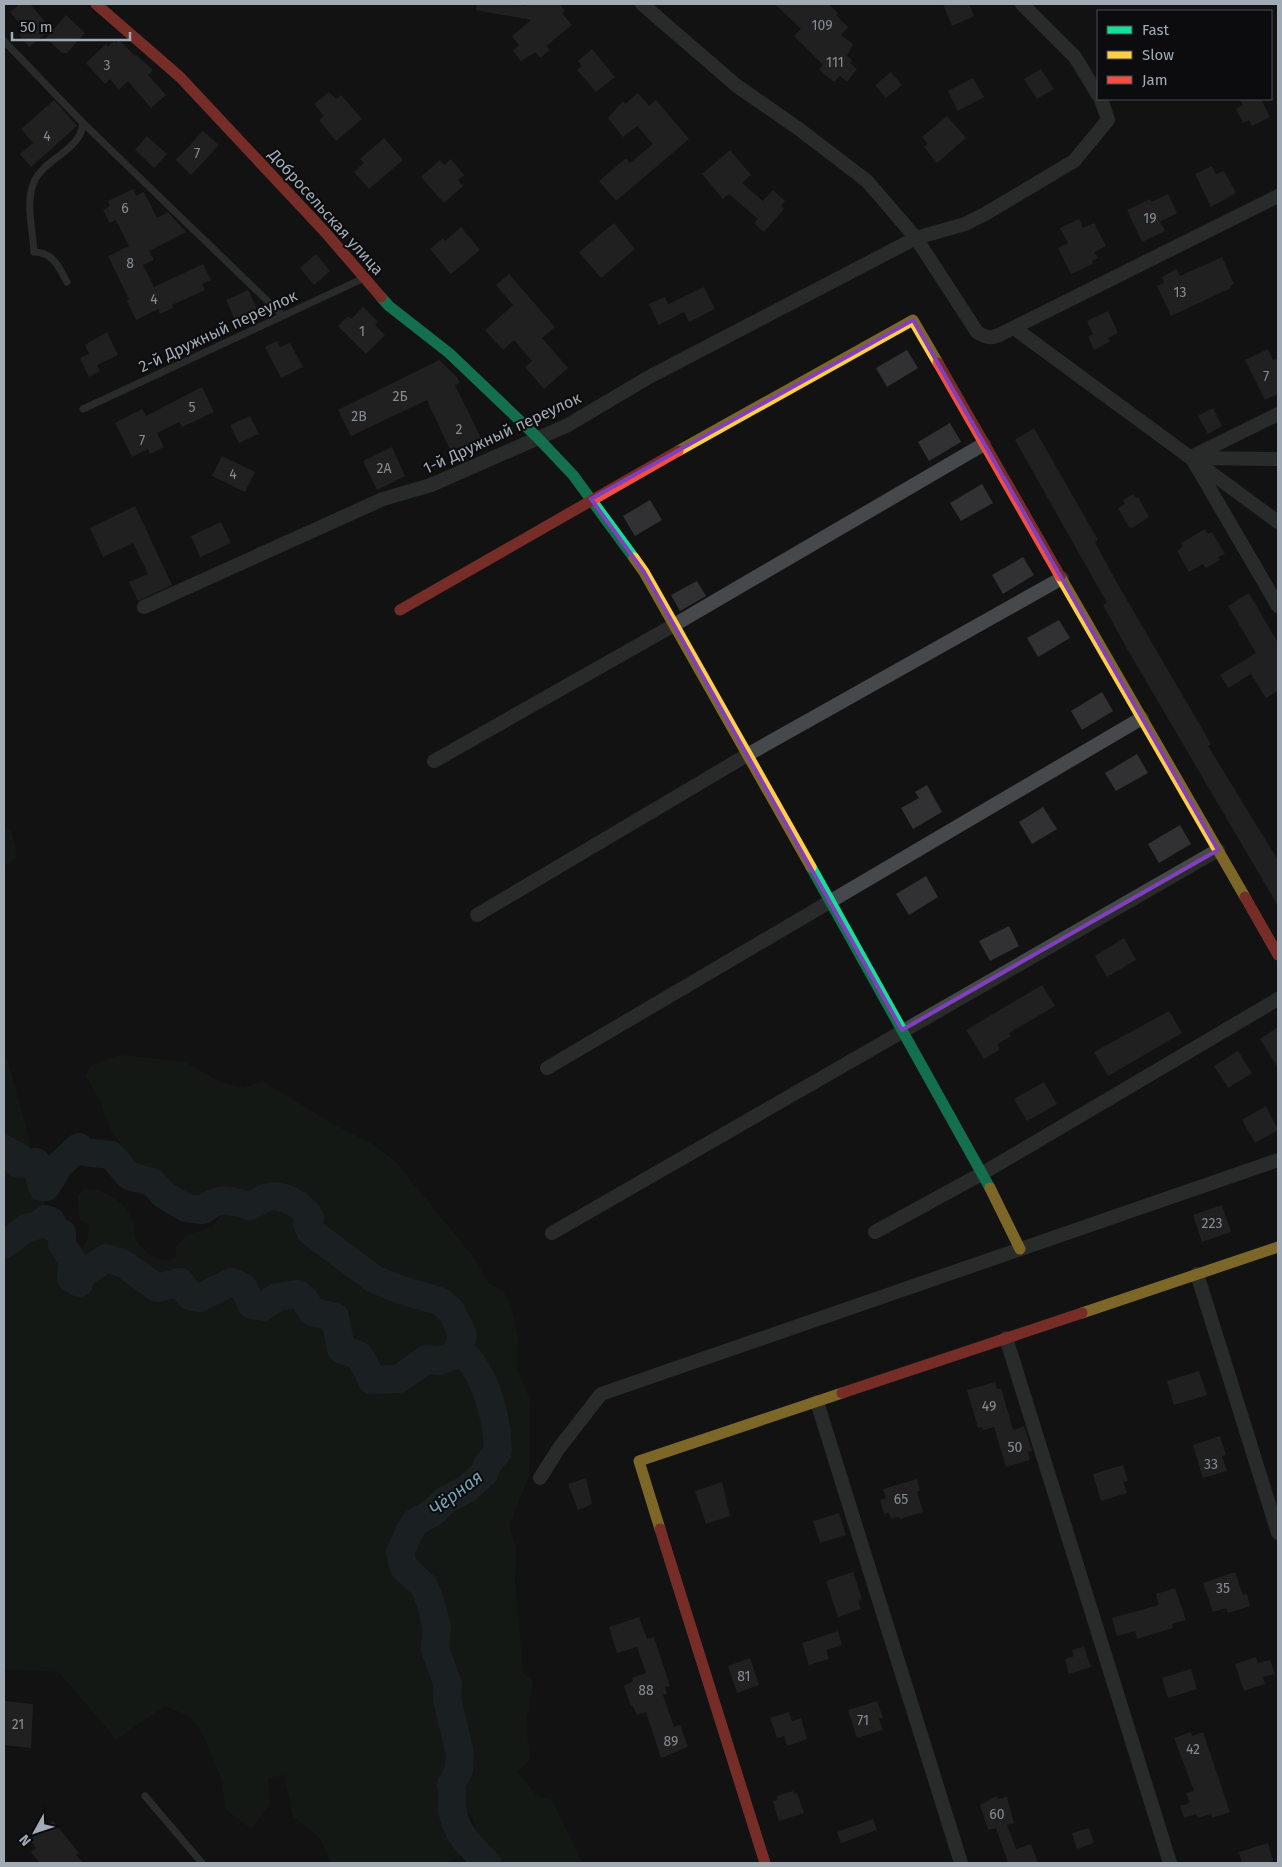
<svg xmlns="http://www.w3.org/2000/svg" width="1282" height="1867" font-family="'Fira Sans',sans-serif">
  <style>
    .green { fill: #181f18 }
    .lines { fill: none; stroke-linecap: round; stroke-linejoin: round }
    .river { stroke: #253034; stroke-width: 28 }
    .building { fill: #313133 }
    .lane { stroke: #46494b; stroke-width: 7 }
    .street { stroke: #46494b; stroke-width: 14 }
    .fast { stroke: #16e098; stroke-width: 11 }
    .slow { stroke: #ffcf43; stroke-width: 11 }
    .jam { stroke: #f24e42; stroke-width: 11 }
    .marked { fill: none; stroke: #813fbe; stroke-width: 4; stroke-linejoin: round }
    .labels { text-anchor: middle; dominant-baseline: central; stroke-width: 4; stroke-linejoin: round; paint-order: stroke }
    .number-label { font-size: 14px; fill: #858c94 }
    .street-label { font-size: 16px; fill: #a1abb5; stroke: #0c0c0e }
    .water-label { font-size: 18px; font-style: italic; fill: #75a2b3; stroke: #0c0c0e }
  </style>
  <rect width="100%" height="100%" fill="#121212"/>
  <g class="green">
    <polygon points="4,827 11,830 17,857 4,867"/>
    <path d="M4 1047 42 1187 46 1219 51 1221 54 1228 62 1233V1244L73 1262 71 1278 79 1282 83 1273 79 1255 88 1238 89 1224 80 1220 78 1196 84 1189C104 1189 121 1198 131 1217 135 1223 133 1233 136 1240 145 1255 162 1265 177 1257L175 1248 187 1235 212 1227 222 1214 231 1210 243 1211 249 1207C229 1199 221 1196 203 1210L186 1208 164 1195 152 1182 129 1176 123 1172 121 1144 111 1131 101 1102 86 1076 91 1065 120 1055 185 1062 220 1082 244 1088 262 1081 333 1124 372 1144 394 1160 475 1259 489 1284 503 1291 511 1305 518 1338 517 1370 530 1400 529 1476 509 1525 516 1548 515 1582 523 1673 533 1682 526 1725 530 1759 517 1772 538 1797 552 1800 582 1863H496L480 1839 471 1814 452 1807 443 1813 449 1833 462 1850 460 1857 442 1863H330L321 1839 293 1816 284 1775 268 1778 270 1803 252 1829 225 1809 222 1780 202 1732 191 1717 165 1706 116 1739 59 1672 4 1669Z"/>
  </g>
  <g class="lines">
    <g class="river">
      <path d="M4 1149 19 1157 18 1164 36 1162 42 1187H46L55 1173V1168C66 1161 69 1154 79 1147L84 1152 111 1155 129 1176 152 1182 164 1195 186 1208 203 1210C222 1195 228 1200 250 1206 256 1204 262 1199 268 1197 283 1193 303 1206 310 1218L307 1224 311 1232 374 1279 401 1290 442 1302 451 1311 463 1335 459 1344 462 1353"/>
      <path d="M4 1245 26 1228 39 1225 46 1219 51 1221 54 1228 62 1233V1244L73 1262 71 1278 79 1283 83 1274 106 1258 124 1264 157 1288 180 1282 190 1296 199 1298 232 1282 243 1287 252 1305 263 1307 277 1297 298 1294 305 1300 312 1312 335 1317 341 1349 360 1356 372 1380 399 1379 427 1359 438 1361 462 1353C487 1374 497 1420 498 1451L487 1465 485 1472 467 1489 447 1499 432 1513 416 1522 409 1532 400 1553 404 1568 424 1586 430 1601 437 1628 435 1649 448 1685 447 1699 460 1754 459 1770 451 1785C454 1794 451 1800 452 1808 455 1833 471 1847 487 1863"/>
    </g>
  </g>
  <g class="building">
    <polygon points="20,4 30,4 51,29 29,47 19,35 25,30 10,12"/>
    <polygon points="477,4 511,4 525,6 529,4 560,4 565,11 562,13 572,25 546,46 550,50 540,58 536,52 521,61 513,51 519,45 512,36 531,20 476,10"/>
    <polygon points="775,4 829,4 838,13 836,15 848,27 841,35 853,44 847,56 852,60 850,63 857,69 847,82 840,76 834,82 819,70 823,65 794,36 801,29"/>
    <polygon points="943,4 969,4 974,16 952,26"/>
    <polygon points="66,15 85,33 67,53 62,53 46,38"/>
    <polygon points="119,40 135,56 136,55 153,70 148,75 166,95 151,108 128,81 119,90 110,79 105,84 86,63 106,44 108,47 114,41 116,43"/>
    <polygon points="592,49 615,77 596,92 577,70 582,66 578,61"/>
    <polygon points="1041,69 1054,89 1037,99 1024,79"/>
    <polygon points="891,72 902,85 886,98 875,85"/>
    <polygon points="973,78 984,97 958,111 948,91"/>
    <polygon points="329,92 336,99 341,95 362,119 336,141 319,120 324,116 314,104"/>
    <polygon points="638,93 649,106 656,100 689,139 616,201 599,181 626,158 630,163 653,144 637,126 623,137 608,118 623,101 625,104"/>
    <polygon points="1240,99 1261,99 1270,117 1252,126 1249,120 1243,123 1236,109 1243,105"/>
    <polygon points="54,100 77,126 31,167 20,154 33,143 21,129"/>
    <polygon points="947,116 966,138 937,163 924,147 928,144 922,137"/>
    <polygon points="203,131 219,145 191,175 176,160"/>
    <polygon points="147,136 167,154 154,168 135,150"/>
    <polygon points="384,138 403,160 369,189 354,172 364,163 360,159"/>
    <polygon points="730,150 751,175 742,183 763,201 773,190 785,201 781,206 784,209 764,232 754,223 758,219 729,194 723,199 702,174"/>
    <polygon points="451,159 464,175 458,180 463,186 444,203 421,177 440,160 444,165"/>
    <polygon points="1212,166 1216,174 1224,171 1236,193 1211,207 1195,174"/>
    <polygon points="133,189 136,196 144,192 157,218 168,212 186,232 149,251 154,260 143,265 154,287 203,264 211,280 202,284 205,290 172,305 173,308 160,314 158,309 136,320 127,301 129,299 108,256 129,246 116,220 110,223 103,210 110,206 108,201"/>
    <polygon points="1168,194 1177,213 1160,222 1165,231 1142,242 1127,210 1150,199 1151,202"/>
    <polygon points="1079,219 1083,228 1094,223 1106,246 1094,252 1098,258 1092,261 1093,264 1071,274 1058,248 1068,243 1060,228"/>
    <polygon points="614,223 635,249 601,278 579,252"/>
    <polygon points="461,227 480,250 451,274 430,249 443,238 445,241"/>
    <polygon points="316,254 330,271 314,285 300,268"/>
    <polygon points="1222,257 1234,284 1230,286 1231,288 1171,316 1157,286 1164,283 1162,277 1176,269 1180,276"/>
    <polygon points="509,274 555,327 542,338 568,368 544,389 525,367 532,361 514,340 503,350 485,330 513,305 496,285"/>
    <polygon points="704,287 715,309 689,322 684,312 659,325 649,304 665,297 668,304"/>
    <polygon points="248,290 257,309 235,320 226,300"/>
    <polygon points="363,307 378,322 375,325 385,335 366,354 338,326 348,316 351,319"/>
    <polygon points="1108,311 1118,333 1108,338 1110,341 1107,343 1094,350 1088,337 1093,334 1087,321"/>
    <polygon points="107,332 118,355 97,365 100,371 89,377 80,358 89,354 85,345"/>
    <polygon points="277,341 280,347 290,343 303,367 281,378 265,347"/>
    <polygon points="1268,349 1273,360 1278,358 1278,394 1265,400 1245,360"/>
    <polygon points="907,350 918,368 887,387 876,368"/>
    <polygon points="439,360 457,377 460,383 455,385 482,440 452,454 427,400 351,436 338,410"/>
    <polygon points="202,387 214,412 182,427 179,422 157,433 164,447 150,454 148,449 132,457 115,423 142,409 146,416"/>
    <polygon points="1213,408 1222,426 1208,434 1198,416"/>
    <polygon points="250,416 259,434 239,443 230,425"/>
    <polygon points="950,423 961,442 929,461 918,442"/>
    <polygon points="1034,428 1098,540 1095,542 1117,583 1211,744 1208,746 1278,860 1278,906 1126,647 1103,605 1107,603 1015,440"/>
    <polygon points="392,447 405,476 377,490 363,461"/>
    <polygon points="222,456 255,472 245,492 212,476"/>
    <polygon points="982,484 993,503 961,521 950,503"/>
    <polygon points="1133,494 1136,498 1138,497 1149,517 1132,528 1129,527 1118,508 1125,504 1123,500"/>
    <polygon points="650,500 662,520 635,536 623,516"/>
    <polygon points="135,506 172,585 138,601 129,582 148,574 133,543 103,557 90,528"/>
    <polygon points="221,522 231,543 200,557 191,536"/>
    <polygon points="1205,529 1208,534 1212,532 1225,554 1218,557 1220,560 1206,568 1203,564 1189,572 1177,551 1183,547 1181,543"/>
    <polygon points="1023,557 1034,575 1003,594 992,575"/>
    <polygon points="697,581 706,596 680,611 671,595"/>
    <polygon points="1249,593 1278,643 1278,691 1266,698 1251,674 1228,688 1220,675 1256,653 1228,606"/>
    <polygon points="1059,620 1070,638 1038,657 1027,638"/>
    <polygon points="1102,692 1113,711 1082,730 1071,711"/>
    <polygon points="1137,754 1148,773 1116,791 1105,773"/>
    <polygon points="927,785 942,812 913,829 901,808 919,798 915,792"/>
    <polygon points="1043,807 1057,829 1032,844 1019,822"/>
    <polygon points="1180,825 1191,844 1159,863 1148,844"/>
    <polygon points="926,876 938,897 909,915 896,894"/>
    <polygon points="1009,926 1019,946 990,961 979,941"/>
    <polygon points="1124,938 1136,960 1107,977 1095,956"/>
    <polygon points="1042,985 1055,1006 1009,1033 1011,1036 998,1044 999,1050 984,1059 966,1030"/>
    <polygon points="1169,1011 1182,1033 1108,1076 1094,1052"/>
    <polygon points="1278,1027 1278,1068 1260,1039"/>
    <polygon points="1238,1051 1252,1073 1228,1088 1214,1066"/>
    <polygon points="1044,1082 1057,1104 1027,1121 1014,1099"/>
    <polygon points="1266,1106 1278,1130 1255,1143 1242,1120"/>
    <polygon points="1222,1205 1231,1232 1202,1242 1193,1215"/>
    <polygon points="1199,1371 1207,1395 1174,1405 1167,1381"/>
    <polygon points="995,1382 997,1389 1001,1388 1013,1430 1024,1426 1032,1451 1028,1452 1030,1460 1006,1467 994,1427 984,1430 982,1427 978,1428 967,1390"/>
    <polygon points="1220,1436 1226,1455 1222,1456 1227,1471 1203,1478 1193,1445"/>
    <polygon points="1123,1465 1128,1481 1123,1482 1127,1493 1101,1501 1093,1474"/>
    <polygon points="586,1478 592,1504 578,1510 568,1484"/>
    <polygon points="917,1479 920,1491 917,1492 923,1512 900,1519 899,1517 891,1519 889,1513 884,1514 880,1500 886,1498 883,1489"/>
    <polygon points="722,1482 730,1516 706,1524 695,1491"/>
    <polygon points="839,1513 846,1535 820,1543 813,1521"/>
    <polygon points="853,1572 862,1599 858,1601 861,1609 838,1617 826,1581"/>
    <polygon points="1235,1572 1243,1595 1247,1594 1250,1606 1228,1613 1226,1608 1213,1612 1203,1583"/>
    <polygon points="1175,1588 1186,1620 1172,1624 1173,1628 1137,1639 1135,1631 1117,1636 1112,1618 1159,1605 1156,1594"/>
    <polygon points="639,1617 647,1639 654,1637 670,1686 665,1687 667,1694 663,1695 674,1727 680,1725 688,1747 661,1758 646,1712 637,1715 633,1706 631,1706 624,1686 633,1681 632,1678 646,1673 637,1647 617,1653 609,1627"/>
    <polygon points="838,1631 842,1645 826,1650 829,1659 809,1665 802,1643"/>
    <polygon points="1084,1647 1091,1667 1069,1674 1065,1659 1074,1656 1072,1650"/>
    <polygon points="1256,1657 1258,1663 1270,1660 1275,1674 1263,1677 1265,1684 1244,1691 1235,1664"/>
    <polygon points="750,1658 759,1685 737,1693 728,1666"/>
    <polygon points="1191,1669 1197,1689 1168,1698 1162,1678"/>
    <polygon points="4,1701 33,1704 31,1748 4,1745"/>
    <polygon points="877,1701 883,1718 879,1719 883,1730 857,1738 848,1710"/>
    <polygon points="789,1712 792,1721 801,1718 807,1739 787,1746 784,1736 777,1738 770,1718"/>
    <polygon points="1191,1732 1192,1736 1203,1732 1230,1812 1212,1818 1211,1814 1198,1818 1196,1814 1184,1818 1180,1806 1190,1803 1186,1793 1194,1791 1174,1738"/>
    <polygon points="793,1791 794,1794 797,1793 804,1813 779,1821 773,1801 778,1800 777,1796"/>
    <polygon points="997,1796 998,1799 1007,1797 1014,1823 1007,1825 1016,1849 1031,1844 1038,1863 1008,1863 996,1828 988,1830 980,1805"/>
    <polygon points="873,1819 877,1830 841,1843 837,1832"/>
    <polygon points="53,1821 79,1853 76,1855 83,1863 40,1863 31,1852 36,1848 30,1840"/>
    <polygon points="1089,1828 1094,1843 1077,1849 1072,1833"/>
    <polygon points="1268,1843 1273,1861 1267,1863 1242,1863 1239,1852"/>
  </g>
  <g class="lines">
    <g class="lane">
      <path d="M4 41 83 123C81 151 44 158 34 182 25 202 33 231 34 252 53 252 59 267 67 282"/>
      <polyline points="83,123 282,315"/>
      <polyline points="83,409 364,278"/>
      <polyline points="145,1796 202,1863"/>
    </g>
    <g class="street">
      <path d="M642 4 737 86 799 129 867 181 916 238 977 332C986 338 991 339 1001 334L1278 196"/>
      <polyline points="1022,4 1075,57 1098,95"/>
      <polyline points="1014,328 1278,522"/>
      <polyline points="1191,457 1278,414"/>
      <polyline points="1194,458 1278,459"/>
      <polyline points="1194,462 1278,606"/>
      <polyline points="144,607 383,499 431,485 568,425 649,377 916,238 965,224 985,214 1074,161 1108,120 1101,99"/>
      <polyline points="434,761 674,625 984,444"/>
      <polyline points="477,915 747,755 1062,578"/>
      <polyline points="547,1068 1142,718"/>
      <polyline points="875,1232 983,1173 1278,999"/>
      <polyline points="552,1233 1218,850"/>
      <polyline points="1197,1274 1278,1533"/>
      <polyline points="1006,1338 1170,1863"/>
      <polyline points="817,1402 961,1863"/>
      <polyline points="540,1478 559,1448 601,1394 1278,1160"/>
    </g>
    <g class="fast">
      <polyline points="381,297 389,306 449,353 537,437 573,475 634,558"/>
      <polyline points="811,867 990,1188"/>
    </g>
    <g class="slow">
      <polyline points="678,451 913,320 938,363"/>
      <polyline points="634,558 644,572 811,867"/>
      <polyline points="1060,576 1245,897"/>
      <polyline points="990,1188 1020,1249"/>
      <polyline points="1082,1313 1278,1247"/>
      <polyline points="660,1529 639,1461 842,1393"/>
    </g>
    <g class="jam">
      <polyline points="96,4 180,77 325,232 381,297"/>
      <polyline points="938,363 1060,576"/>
      <polyline points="400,610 678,451"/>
      <polyline points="1245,897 1278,955"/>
      <polyline points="842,1393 1082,1313"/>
      <polyline points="660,1529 765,1863"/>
    </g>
  </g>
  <path d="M0 0H1282V1867H0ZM913 320 1218 850 902 1030 644 572 591 499Z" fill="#121212" fill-opacity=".55" fill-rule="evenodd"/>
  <path class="marked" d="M913 320 1218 850 902 1030 644 572 591 499Z"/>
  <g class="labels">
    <g class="number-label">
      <text x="822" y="25">109</text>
      <text x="835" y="62">111</text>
      <text x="107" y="65">3</text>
      <text x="47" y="136">4</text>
      <text x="197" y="153">7</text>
      <text x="125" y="208">6</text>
      <text x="1150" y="218">19</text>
      <text x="130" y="263">8</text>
      <text x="1180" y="292">13</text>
      <text x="154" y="299">4</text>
      <text x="362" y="331">1</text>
      <text x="1266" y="376">7</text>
      <text x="400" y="396">2Б</text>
      <text x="192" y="407">5</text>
      <text x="359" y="416">2В</text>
      <text x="459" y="429">2</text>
      <text x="142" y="440">7</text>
      <text x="384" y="468">2А</text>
      <text x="233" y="474">4</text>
      <text x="1212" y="1223">223</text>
      <text x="989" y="1406">49</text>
      <text x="1015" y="1447">50</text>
      <text x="1211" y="1464">33</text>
      <text x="901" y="1499">65</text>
      <text x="1223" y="1588">35</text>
      <text x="744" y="1676">81</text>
      <text x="646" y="1690">88</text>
      <text x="863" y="1720">71</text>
      <text x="18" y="1724">21</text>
      <text x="671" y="1741">89</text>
      <text x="1193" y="1749">42</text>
      <text x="997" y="1814">60</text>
    </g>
    <g class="street-label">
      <text transform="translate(326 212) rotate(48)">Добросельская улица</text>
      <text transform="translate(218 331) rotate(-25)">2-й Дружный переулок</text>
      <text transform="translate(502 433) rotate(-25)">1-й Дружный переулок</text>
    </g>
    <g class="water-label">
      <text transform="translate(456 1493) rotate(-37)">Чёрная</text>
    </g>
  </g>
  <rect width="1282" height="1867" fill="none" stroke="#a1abb5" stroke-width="10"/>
  <rect x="1097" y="10" width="175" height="90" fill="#0c0c0e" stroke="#484c51"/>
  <rect x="1107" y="26" width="25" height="8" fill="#16e098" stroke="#484c51"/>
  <text x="1142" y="35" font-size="15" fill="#a1abb5">Fast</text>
  <rect x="1107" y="51" width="25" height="8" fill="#ffcf43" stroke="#484c51"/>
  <text x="1142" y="60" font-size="15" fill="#a1abb5">Slow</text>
  <rect x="1107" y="76" width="25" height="8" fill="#f24e42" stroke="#484c51"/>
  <text x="1142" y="85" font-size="15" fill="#a1abb5">Jam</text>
  <g transform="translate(35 1832) rotate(230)" stroke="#0c0c0e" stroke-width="4" paint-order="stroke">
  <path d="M0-4L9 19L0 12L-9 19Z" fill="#a1abb5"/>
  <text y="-8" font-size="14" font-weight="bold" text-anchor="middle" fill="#a1abb5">N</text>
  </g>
  <path d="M12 32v8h118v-8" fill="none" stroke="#a1abb5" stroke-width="2.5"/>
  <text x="20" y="32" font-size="15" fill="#a1abb5" stroke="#0c0c0e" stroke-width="4" paint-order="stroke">50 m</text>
</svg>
